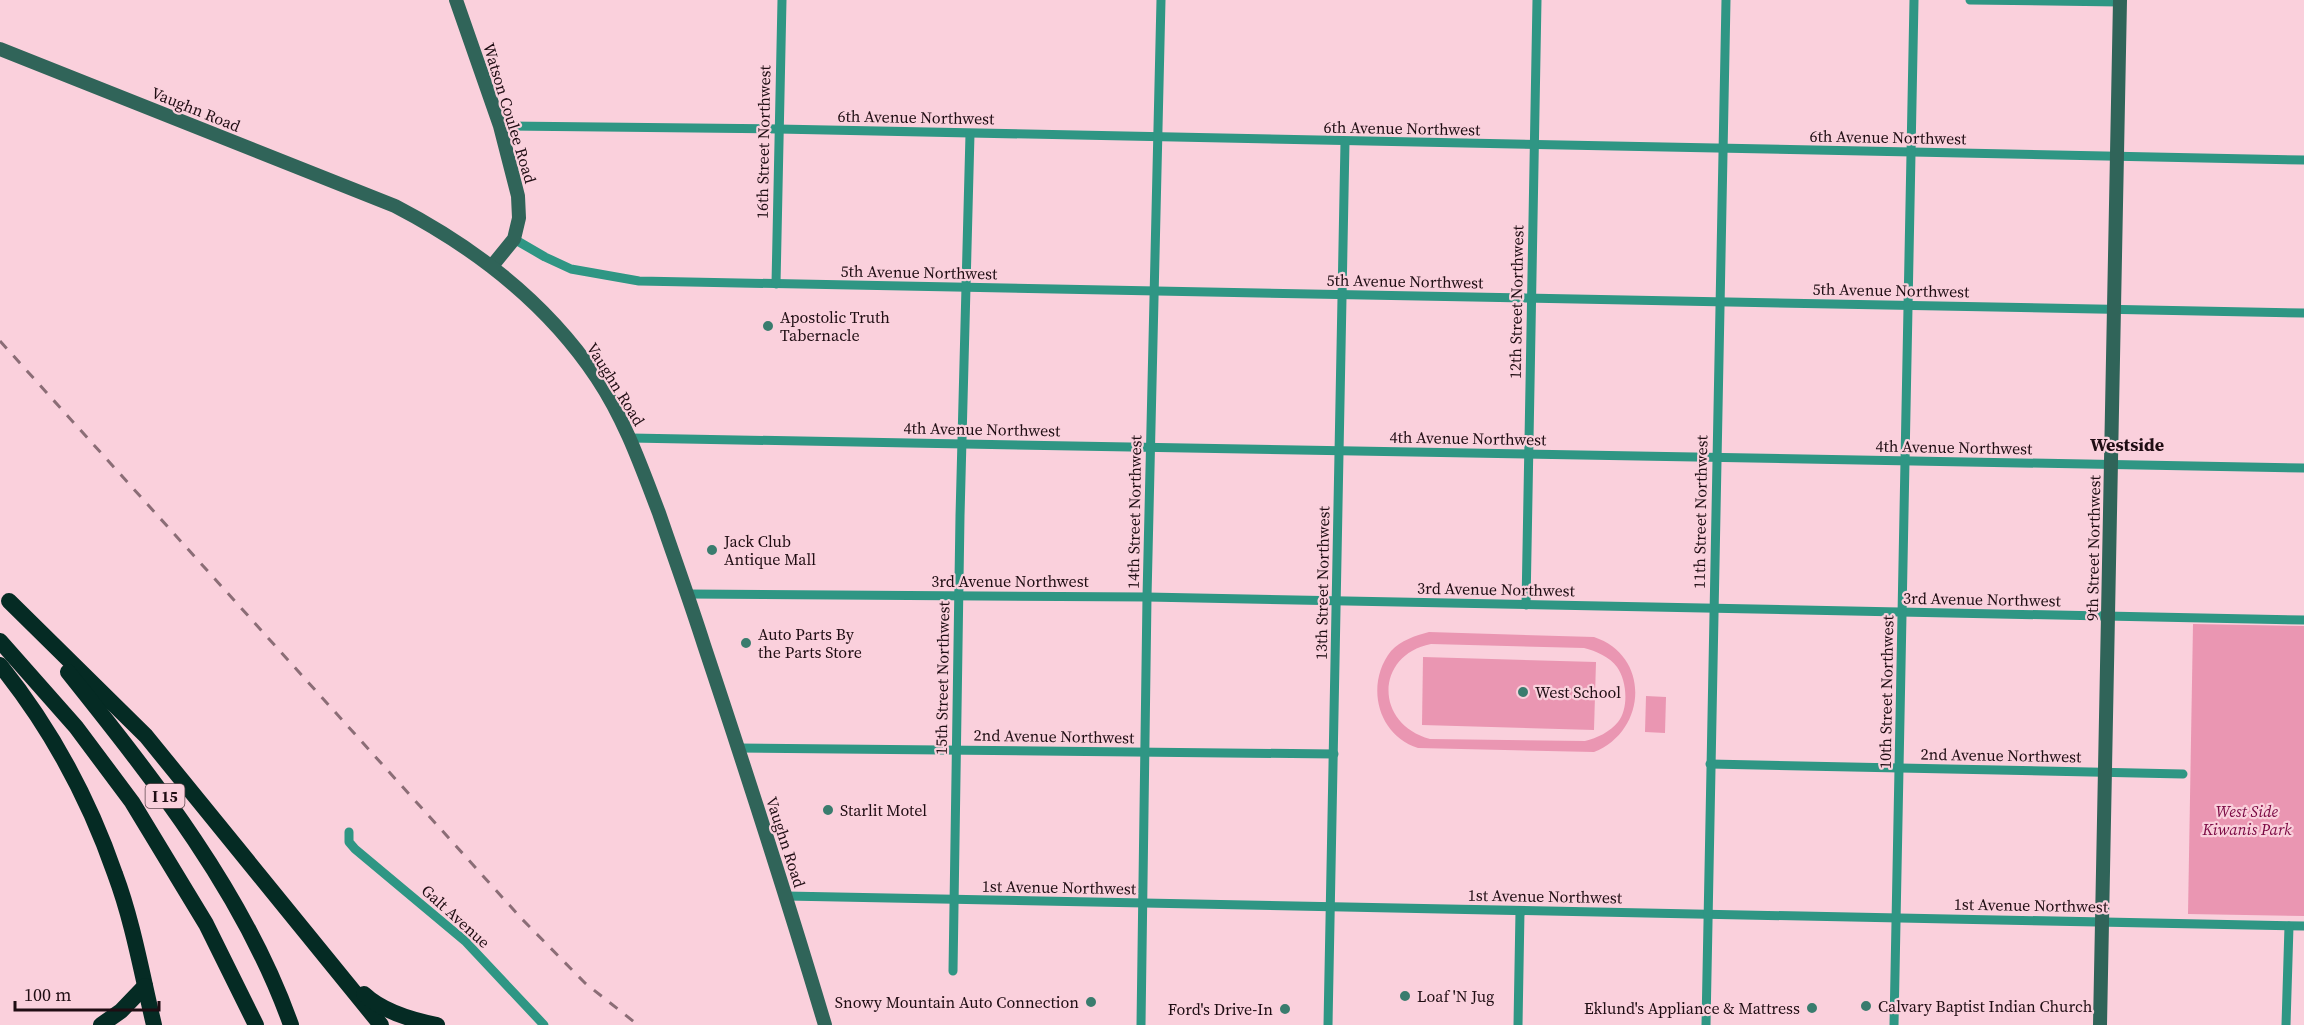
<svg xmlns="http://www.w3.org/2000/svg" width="2304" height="1025" font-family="'Source Serif 4',serif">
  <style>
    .green { fill: #ea96b2; fill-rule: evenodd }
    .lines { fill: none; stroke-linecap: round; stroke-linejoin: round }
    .street { stroke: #2f9684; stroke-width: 9 }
    .secondary { stroke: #306459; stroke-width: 14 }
    .highway { stroke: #052b24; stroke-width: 16 }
    .rail { stroke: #8b6d76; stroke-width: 3; stroke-dasharray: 10 10; stroke-linecap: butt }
    .poi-dot { fill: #397c6e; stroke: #fad0dc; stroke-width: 2 }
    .labels { text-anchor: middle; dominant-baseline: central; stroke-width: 4.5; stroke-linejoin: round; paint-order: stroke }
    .shield { fill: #fad0dc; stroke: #61484f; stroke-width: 1.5 }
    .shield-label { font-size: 15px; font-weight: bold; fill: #1f0d13 }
    .street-label { font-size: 16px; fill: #1f0d13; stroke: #fad0dc }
    .poi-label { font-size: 16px; fill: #1f0d13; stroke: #fad0dc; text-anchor: start }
    .park-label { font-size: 16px; font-style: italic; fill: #7a0842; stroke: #fad0dc }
    .neighbourhood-label { font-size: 18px; font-weight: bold; fill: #1f0d13; stroke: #fad0dc }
  </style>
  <rect width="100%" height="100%" fill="#fad0dc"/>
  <g class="green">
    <polygon points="2193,624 2304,626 2304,916 2188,914"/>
    <path d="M1429 632 1594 637C1651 656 1647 731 1594 752L1418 748C1377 735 1365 684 1391 651 1401 640 1415 636 1429 632ZM1431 644 1584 648C1596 651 1610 657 1617 667 1627 681 1629 708 1618 722 1610 732 1597 738 1585 741L1430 739C1374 724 1375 655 1431 644Z"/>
    <polygon points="1423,657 1596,662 1594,730 1422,725"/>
    <polygon points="1646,696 1666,697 1665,733 1645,732"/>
  </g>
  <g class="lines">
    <g class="street">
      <polyline points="1970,0 2120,2"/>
      <polyline points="500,126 778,129 2304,160"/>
      <polyline points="514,239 545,257 571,269 639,281 2304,313"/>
      <polyline points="776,284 782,0"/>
      <polyline points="631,438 2304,468"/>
      <polyline points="688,594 1147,597 2304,620"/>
      <polyline points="1526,605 1537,0"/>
      <polyline points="738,748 1334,754"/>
      <polyline points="1710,764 2183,774"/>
      <polyline points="349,832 349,842 355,849 465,941 544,1025"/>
      <polyline points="786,896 2304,926"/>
      <polyline points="953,971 960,516 970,134"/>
      <polyline points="1141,1025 1147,597 1161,0"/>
      <polyline points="1328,1025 1345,142"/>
      <polyline points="1518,1025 1520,911"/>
      <polyline points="1706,1025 1726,0"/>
      <polyline points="1894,1025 1914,0"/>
      <polyline points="2286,1025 2289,926"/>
    </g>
    <g class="secondary">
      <polyline points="456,0 500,126 518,196 519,218 514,239 492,266"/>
      <path d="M0 49 395 206C474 247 547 303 597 378 625 420 641 466 659 513 674 557 690 601 704 645 746 771 787 898 825 1025"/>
      <polyline points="2100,1025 2120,0"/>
    </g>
    <g class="highway">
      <polyline points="9,601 146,736 381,1025"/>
      <polyline points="0,641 76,727 132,802 206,924 256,1025"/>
      <path d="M0 665C50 727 89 799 115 874 133 922 142 975 154 1025"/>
      <path d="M68 672C155 781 244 893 291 1025"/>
      <path d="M364 994C383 1012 412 1020 437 1025"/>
      <polyline points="101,1025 121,1011 145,986"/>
    </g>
    <polyline class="rail" points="0,341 521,918 585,983 638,1025"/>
  </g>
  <g class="poi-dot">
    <circle cx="768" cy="326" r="6"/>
    <circle cx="712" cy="550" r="6"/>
    <circle cx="746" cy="643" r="6"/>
    <circle cx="1523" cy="692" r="6"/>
    <circle cx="828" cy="810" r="6"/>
    <circle cx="1405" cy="996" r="6"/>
    <circle cx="1091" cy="1002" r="6"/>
    <circle cx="1866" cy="1006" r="6"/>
    <circle cx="1812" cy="1008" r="6"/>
    <circle cx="1285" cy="1009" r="6"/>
  </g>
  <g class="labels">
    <rect class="shield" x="145.5" y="784" width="39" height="24" rx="4.5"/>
    <g class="shield-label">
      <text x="165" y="796">I 15</text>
    </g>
    <g class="street-label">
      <text transform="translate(196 109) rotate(22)">Vaughn Road</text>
      <text transform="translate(510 113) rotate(73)">Watson Coulee Road</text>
      <text transform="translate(916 117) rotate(1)">6th Avenue Northwest</text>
      <text transform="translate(1402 128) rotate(1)">6th Avenue Northwest</text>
      <text transform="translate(1888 137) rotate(1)">6th Avenue Northwest</text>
      <text transform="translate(763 142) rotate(-89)">16th Street Northwest</text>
      <text transform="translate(919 272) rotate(1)">5th Avenue Northwest</text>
      <text transform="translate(1405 281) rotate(1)">5th Avenue Northwest</text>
      <text transform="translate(1891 290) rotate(1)">5th Avenue Northwest</text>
      <text transform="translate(1516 302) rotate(-89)">12th Street Northwest</text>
      <text transform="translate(616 384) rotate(58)">Vaughn Road</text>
      <text transform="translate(982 429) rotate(1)">4th Avenue Northwest</text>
      <text transform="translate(1468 438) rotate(1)">4th Avenue Northwest</text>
      <text transform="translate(1954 447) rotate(1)">4th Avenue Northwest</text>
      <text transform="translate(1134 512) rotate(-89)">14th Street Northwest</text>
      <text transform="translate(1700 512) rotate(-89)">11th Street Northwest</text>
      <text transform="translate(2093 548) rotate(-89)">9th Street Northwest</text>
      <text x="1010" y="581">3rd Avenue Northwest</text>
      <text transform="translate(1322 583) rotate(-89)">13th Street Northwest</text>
      <text transform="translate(1496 589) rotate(1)">3rd Avenue Northwest</text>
      <text transform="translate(1982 599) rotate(1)">3rd Avenue Northwest</text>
      <text transform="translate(942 678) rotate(-89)">15th Street Northwest</text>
      <text transform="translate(1886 692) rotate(-89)">10th Street Northwest</text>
      <text transform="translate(1054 736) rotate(1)">2nd Avenue Northwest</text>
      <text transform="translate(2001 755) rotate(1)">2nd Avenue Northwest</text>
      <text transform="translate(786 842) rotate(72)">Vaughn Road</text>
      <text transform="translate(1059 887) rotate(1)">1st Avenue Northwest</text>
      <text transform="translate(1545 896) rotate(1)">1st Avenue Northwest</text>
      <text transform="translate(2031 905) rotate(1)">1st Avenue Northwest</text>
      <text transform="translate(456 916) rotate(42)">Galt Avenue</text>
    </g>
    <g class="poi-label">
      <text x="780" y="317">Apostolic Truth<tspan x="780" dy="18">Tabernacle</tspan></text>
      <text x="724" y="541">Jack Club<tspan x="724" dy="18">Antique Mall</tspan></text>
      <text x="758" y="634">Auto Parts By<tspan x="758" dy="18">the Parts Store</tspan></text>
      <text x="1535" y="692">West School</text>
      <text x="840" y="810">Starlit Motel</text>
      <text x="1417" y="996">Loaf 'N Jug</text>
      <text x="1079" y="1002" text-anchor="end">Snowy Mountain Auto Connection</text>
      <text x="1878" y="1006">Calvary Baptist Indian Church</text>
      <text x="1800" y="1008" text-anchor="end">Eklund's Appliance &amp; Mattress</text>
      <text x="1273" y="1009" text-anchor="end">Ford's Drive-In</text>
    </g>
    <g class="park-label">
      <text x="2247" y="811">West Side<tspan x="2247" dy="18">Kiwanis Park</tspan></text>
    </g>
    <g class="neighbourhood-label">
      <text x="2127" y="444">Westside</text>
    </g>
  </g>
  <path d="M15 1001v9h144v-9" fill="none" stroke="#1f0d13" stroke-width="3"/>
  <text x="24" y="1001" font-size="18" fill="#1f0d13" stroke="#fad0dc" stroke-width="4.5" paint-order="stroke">100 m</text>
</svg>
